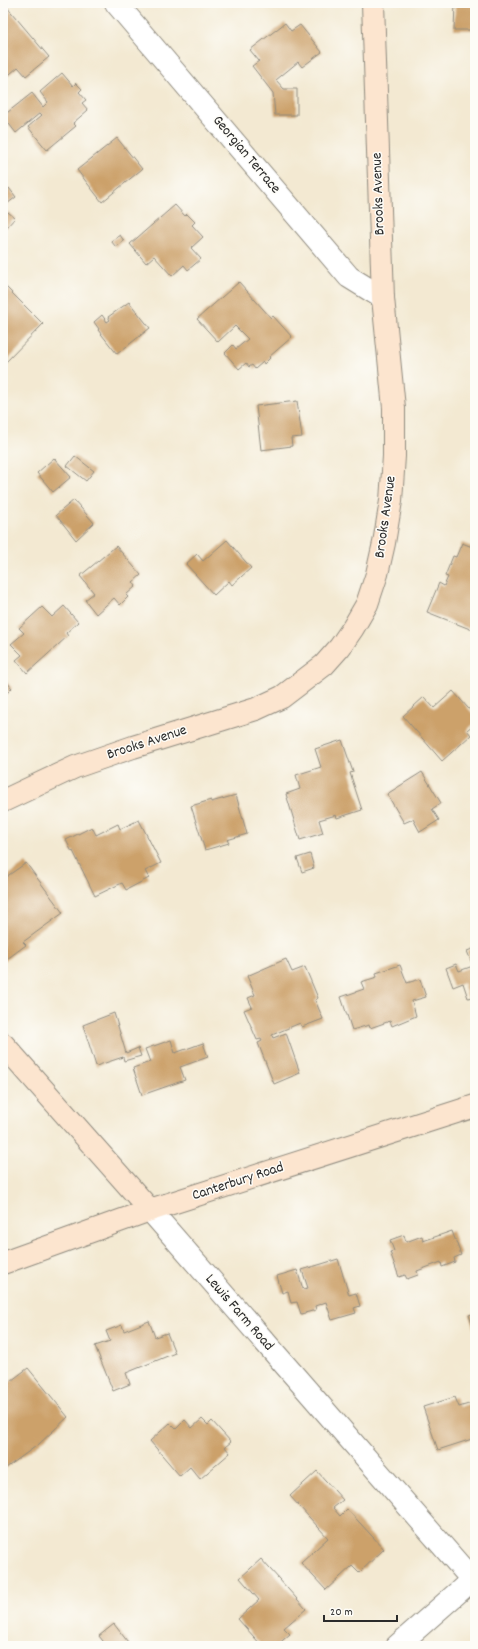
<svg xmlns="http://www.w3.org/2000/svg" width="478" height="1649" font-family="Dekko,sans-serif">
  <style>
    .building { fill: #cca16a }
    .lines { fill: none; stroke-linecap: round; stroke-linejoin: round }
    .street-casing { stroke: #8f8a7e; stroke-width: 24 }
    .secondary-casing { stroke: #8f8a7e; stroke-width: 24 }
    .street { stroke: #fff; stroke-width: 22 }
    .secondary { stroke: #fce5cf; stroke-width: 22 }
    .labels { text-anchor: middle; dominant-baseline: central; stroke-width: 3; stroke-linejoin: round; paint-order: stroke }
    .street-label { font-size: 15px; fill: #2b2b2b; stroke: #fdfcf7 }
  </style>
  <rect width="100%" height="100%" fill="#fdfcf7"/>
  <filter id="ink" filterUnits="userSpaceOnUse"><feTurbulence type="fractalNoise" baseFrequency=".025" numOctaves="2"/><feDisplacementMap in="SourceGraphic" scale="8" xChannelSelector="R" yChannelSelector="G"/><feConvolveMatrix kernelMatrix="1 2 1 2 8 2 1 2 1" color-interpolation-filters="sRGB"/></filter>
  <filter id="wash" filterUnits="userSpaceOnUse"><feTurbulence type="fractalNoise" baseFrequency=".012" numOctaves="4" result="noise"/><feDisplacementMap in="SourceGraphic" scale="16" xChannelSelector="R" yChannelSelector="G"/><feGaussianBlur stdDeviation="0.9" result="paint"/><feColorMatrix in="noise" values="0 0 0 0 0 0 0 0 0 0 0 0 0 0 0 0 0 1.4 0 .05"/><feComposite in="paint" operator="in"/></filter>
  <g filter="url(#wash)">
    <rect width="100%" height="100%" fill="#f3e9d2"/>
    <g id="blocks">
      <g class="building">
        <polygon points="455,3 475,3 475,30 454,30"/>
        <polygon points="6,6 49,57 26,76 18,67 3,80 3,8"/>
        <polygon points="285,23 291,31 300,25 322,52 302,67 298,62 276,80 284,89 297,89 297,115 275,115 273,93 252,66 259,61 250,50"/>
        <polygon points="62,73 73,86 76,83 82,89 79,92 86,100 82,103 88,110 73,123 76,126 47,150 28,127 42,115 40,113 16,133 3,116 32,93 43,107 48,102 40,92"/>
        <polygon points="117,138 142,169 102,202 77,170"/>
        <polygon points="9,188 16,197 3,207 3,193"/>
        <polygon points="175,205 185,216 187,214 195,222 192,225 203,237 191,248 201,259 188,270 184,265 172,276 154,256 146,263 130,244"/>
        <polygon points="8,212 15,218 6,228 3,225 3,217"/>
        <polygon points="120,235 124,241 116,247 111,241"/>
        <polygon points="239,282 271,318 273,316 292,337 269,357 270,358 264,364 263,362 255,369 252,365 249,367 246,363 239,369 225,353 233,345 236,349 248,339 235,326 218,342 197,319"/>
        <polygon points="3,284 43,324 3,365"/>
        <polygon points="129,302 150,328 117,354 98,330 99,329 94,322 102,315 107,322 110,320 108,317"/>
        <polygon points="297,401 302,437 291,438 292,446 261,450 256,406"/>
        <polygon points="75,456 94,471 86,481 67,466"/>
        <polygon points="54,458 71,477 53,492 37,473"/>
        <polygon points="74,500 94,523 76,540 56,515"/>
        <polygon points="227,540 251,568 232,585 229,581 214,595 186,564 197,554 203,561"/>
        <polygon points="462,543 475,548 475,631 427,612 439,583 444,586 448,577 445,576 453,556 456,557"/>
        <polygon points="116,546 141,575 133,582 136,586 126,595 128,597 120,605 114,598 96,614 85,600 94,593 80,576"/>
        <polygon points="64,606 78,622 66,633 68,636 27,673 16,660 22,655 11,644 24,633 19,628 42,607 52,617"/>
        <polygon points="3,678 12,688 3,697"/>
        <polygon points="453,691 475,716 475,723 467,730 471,735 442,761 403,716 424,697 434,708"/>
        <polygon points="342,740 353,772 350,773 362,810 337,818 336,815 319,820 323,833 300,840 286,794 300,789 296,775 321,767 315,749"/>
        <polygon points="422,772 441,803 432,809 439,820 420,832 413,819 404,823 387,794"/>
        <polygon points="236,795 247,834 227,840 229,843 205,850 191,806 211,800 211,802"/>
        <polygon points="139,820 161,863 145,871 149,878 126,890 122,883 95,896 73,851 72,852 66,840 92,827 96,835 118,824 120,829"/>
        <polygon points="310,854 314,868 302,872 297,858"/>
        <polygon points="26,863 63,913 23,942 26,945 3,962 3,879"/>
        <polygon points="475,948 475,996 468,998 463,983 453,987 446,968 456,964 459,971 473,966 467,951"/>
        <polygon points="286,959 292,972 305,967 318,998 315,1000 323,1019 302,1027 300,1023 272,1035 273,1038 286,1033 300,1073 274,1084 258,1043 262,1041 261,1039 257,1040 244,1010 252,1007 248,998 255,995 247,976"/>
        <polygon points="400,965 407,983 420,979 426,997 412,1001 416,1016 392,1026 390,1021 370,1028 369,1025 352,1030 341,997 364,989 361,982 377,977 376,973"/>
        <polygon points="114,1013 126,1053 138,1048 141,1056 124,1061 123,1057 96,1066 83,1025"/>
        <polygon points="171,1040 175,1053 203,1043 208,1057 180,1067 185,1080 142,1095 133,1068 150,1062 145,1049"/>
        <polygon points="452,1231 461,1255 454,1258 455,1262 442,1267 441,1262 417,1271 418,1275 407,1279 405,1275 399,1277 390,1252 394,1251 390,1240 404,1235 406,1242 422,1236 423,1241"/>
        <polygon points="338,1259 349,1295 356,1293 360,1306 354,1308 356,1313 332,1320 326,1302 315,1306 316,1310 301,1314 297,1302 291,1303 288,1291 282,1293 277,1276 297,1270 303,1289 308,1288 302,1270"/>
        <polygon points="475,1313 475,1330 474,1330 469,1315"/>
        <polygon points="149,1321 155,1337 167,1333 175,1353 126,1373 130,1384 113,1391 95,1346 110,1341 106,1331 122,1325 124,1331"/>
        <polygon points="28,1368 68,1417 39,1444 6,1468 3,1465 3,1387"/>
        <polygon points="455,1397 459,1407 475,1402 475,1438 438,1450 423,1407"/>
        <polygon points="202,1419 208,1425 212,1421 231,1442 225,1447 230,1453 200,1479 190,1467 180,1476 150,1441 170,1423 176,1429 185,1420 192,1428"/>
        <polygon points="317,1471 343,1500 333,1508 340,1516 347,1509 384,1549 359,1573 352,1566 326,1590 301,1563 328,1538 290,1496"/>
        <polygon points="261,1559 306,1609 284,1628 290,1634 276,1646 262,1646 238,1619 259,1600 240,1578"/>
        <polygon points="114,1624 131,1646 107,1646 99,1636"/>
      </g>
    </g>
  </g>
  <g filter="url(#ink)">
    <use href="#blocks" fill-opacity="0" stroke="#8f8a7e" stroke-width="1"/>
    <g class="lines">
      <g class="street-casing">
        <g id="street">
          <polyline points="116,3 349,277 383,298"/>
          <polyline points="150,1210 475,1583"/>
          <polyline points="397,1646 472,1580"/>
        </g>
      </g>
      <g class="secondary-casing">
        <g id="secondary">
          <polyline points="3,801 75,767 133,747 256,709 282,697 324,665 340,647 353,628 367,604 377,574 384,543 391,501 394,456 394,408 383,298 373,3"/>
          <polyline points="3,1044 150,1210"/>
          <polyline points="3,1263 150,1210 475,1106"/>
        </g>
      </g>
      <use href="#street" class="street"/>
      <use href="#secondary" class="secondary"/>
    </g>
  </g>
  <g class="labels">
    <g class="street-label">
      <text transform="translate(246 155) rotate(50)">Georgian Terrace</text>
      <text transform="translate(379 194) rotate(-92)">Brooks Avenue</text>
      <text transform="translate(386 517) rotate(-82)">Brooks Avenue</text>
      <text transform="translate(147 743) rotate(-18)">Brooks Avenue</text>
      <text transform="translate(238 1182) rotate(-18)">Canterbury Road</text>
      <text transform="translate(239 1313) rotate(49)">Lewis Farm Road</text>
    </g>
  </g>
  <rect width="478" height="1649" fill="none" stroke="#fdfcf7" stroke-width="16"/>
  <path d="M324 1615v6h73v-6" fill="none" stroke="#2b2b2b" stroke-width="2"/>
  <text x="330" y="1615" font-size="12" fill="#2b2b2b" stroke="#fdfcf7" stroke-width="3" paint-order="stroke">20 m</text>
</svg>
